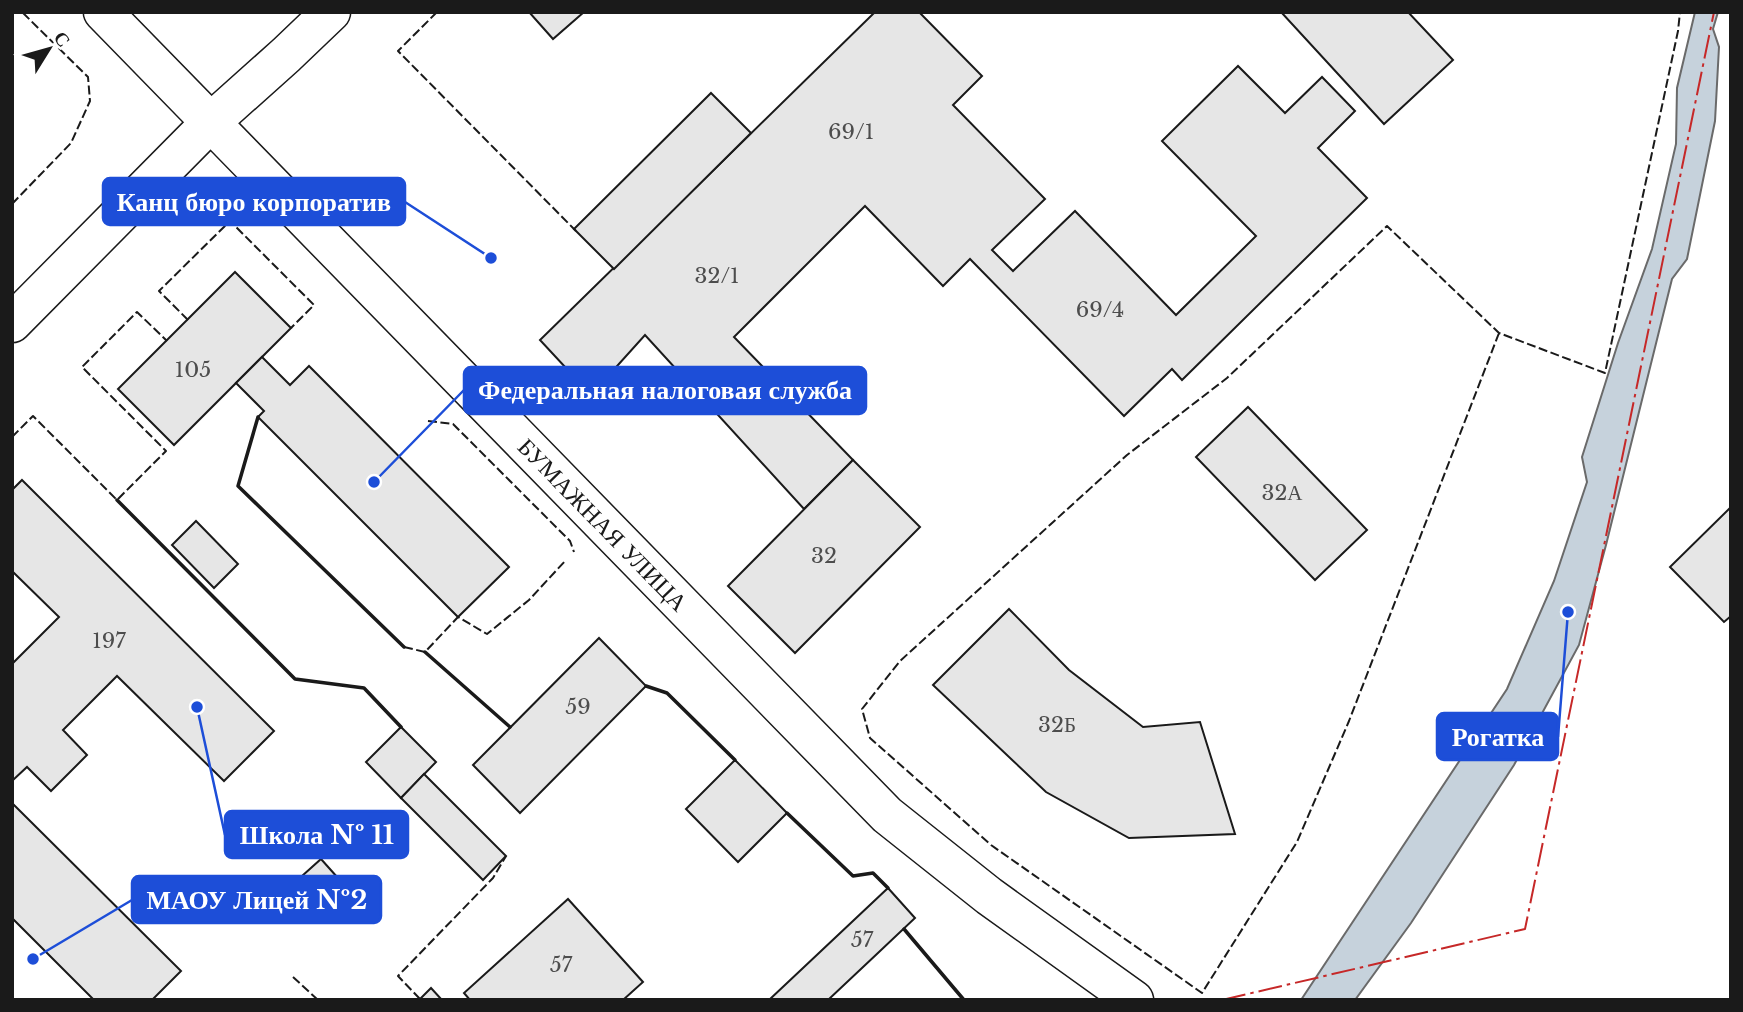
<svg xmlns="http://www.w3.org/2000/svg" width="1743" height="1012" font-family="'Libre Baskerville',serif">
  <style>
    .water { fill: #c6d2dc; stroke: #6a6a6a; stroke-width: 2 }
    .building { fill: #e6e6e6; stroke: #1a1a1a; stroke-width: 2 }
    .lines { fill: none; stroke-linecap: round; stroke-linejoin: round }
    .tertiary-casing { stroke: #1a1a1a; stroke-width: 41 }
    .primary-casing { stroke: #1a1a1a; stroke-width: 41 }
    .tertiary { stroke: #fff; stroke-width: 38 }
    .primary { stroke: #fff; stroke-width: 38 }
    .fence { stroke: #1a1a1a; stroke-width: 2; stroke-dasharray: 9 3.5; stroke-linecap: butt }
    .wall { stroke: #1a1a1a; stroke-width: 3.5 }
    .power { stroke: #c62828; stroke-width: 2; stroke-dasharray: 24 5 3.5 5; stroke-linecap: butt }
    .labels { text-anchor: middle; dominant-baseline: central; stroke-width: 5; stroke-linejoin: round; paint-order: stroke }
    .number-label { font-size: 21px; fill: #4d4d4d }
    .street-label { font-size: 24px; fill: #1a1a1a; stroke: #fff }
    .leader { fill: none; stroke: #1d4ed8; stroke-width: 2.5 }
    .callout-dot { fill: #1d4ed8; stroke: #fff; stroke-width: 2.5 }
    .callout { fill: #1d4ed8; stroke: #1d4ed8; stroke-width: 2.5 }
    .callout-label { font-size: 26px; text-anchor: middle; font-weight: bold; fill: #fff }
  </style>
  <rect width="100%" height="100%" fill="#fff"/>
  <polygon class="water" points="1695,12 1718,12 1713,29 1719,47 1715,121 1687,259 1672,279 1606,545 1579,645 1514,765 1411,923 1355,1000 1301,1000 1507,689 1554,581 1587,482 1582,457 1618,343 1652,249 1676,144 1677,88"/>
  <g class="building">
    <polygon points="529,12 584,12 553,39"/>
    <polygon points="875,12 919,12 982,76 953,105 1045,199 992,250 1013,271 1075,211 1176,315 1256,236 1162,141 1238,66 1285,113 1322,77 1355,111 1318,148 1367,198 1182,380 1172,369 1124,416 970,259 943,286 865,206 734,337 853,460 804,509 645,335 591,395 540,340"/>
    <polygon points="1281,12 1408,12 1453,60 1384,124"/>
    <polygon points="711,93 751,133 614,269 574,229"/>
    <polygon points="235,272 291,328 174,445 118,389"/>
    <polygon points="262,357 290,385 309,366 509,567 458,617 258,417 264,411 236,383"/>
    <polygon points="1248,407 1367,530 1315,580 1196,457"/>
    <polygon points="853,460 920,527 795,653 728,586"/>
    <polygon points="22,480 274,731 224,781 117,676 63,730 87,755 51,791 27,767 12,781 12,664 59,617 12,571 12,490"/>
    <polygon points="1731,507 1731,616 1724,622 1670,567"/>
    <polygon points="196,521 238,564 214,588 172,545"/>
    <polygon points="1009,609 1069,670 1143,727 1200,722 1235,834 1129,838 1046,792 933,685"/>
    <polygon points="599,638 646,686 520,813 473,765"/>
    <polygon points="401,727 436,762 401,798 366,762"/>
    <polygon points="735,760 787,813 738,862 686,809"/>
    <polygon points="424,774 506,856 483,880 401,798"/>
    <polygon points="12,803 181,971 152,1000 94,1000 12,918"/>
    <polygon points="321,859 346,887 308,921 283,893"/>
    <polygon points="888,888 915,918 879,952 828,1000 769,1000"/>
    <polygon points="568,899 643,982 623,1000 470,1000 464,993"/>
    <polygon points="431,988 442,1000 419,1000"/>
  </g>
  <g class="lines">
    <g class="tertiary-casing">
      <g id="tertiary">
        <path id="s1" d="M103 12 887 815 989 896 1134 1000"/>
      </g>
    </g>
    <g class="primary-casing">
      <polyline id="primary" points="12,323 210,123 286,55 331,12"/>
    </g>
    <use href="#tertiary" class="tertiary"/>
    <use href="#primary" class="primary"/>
    <g class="fence">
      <polyline points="437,12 398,51 576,231"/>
      <polyline points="12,204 71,143 90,101 88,77 22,12"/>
      <polyline points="188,320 159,291 230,221 314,305 291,328"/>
      <polyline points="1499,333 1349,721 1297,842 1202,993 991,845 870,738 862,709 900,661 1127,455 1227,378 1387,226 1499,333 1605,373 1678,31 1680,12"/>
      <polyline points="428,421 453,424 570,541 574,552"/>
      <polyline points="12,437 33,416 117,500 166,451 82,367 137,312 167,341"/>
      <polyline points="404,647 425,652 458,617 487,634 529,600 566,560"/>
      <polyline points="293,977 318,1000"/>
      <polyline points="420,999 398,976 493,878 506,856"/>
    </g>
    <g class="wall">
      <polyline points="258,417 238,486 404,647"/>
      <polyline points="117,500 295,679 364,688 401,727"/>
      <polyline points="425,652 510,727"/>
      <polyline points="646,686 667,693 735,760"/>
      <polyline points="787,813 853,876 873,873 888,888"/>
      <polyline points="904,929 964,1000"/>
    </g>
    <polyline class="power" points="1222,1000 1525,929 1714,12"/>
  </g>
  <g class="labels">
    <g class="number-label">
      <text x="851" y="132">69/1</text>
      <text x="717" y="276">32/1</text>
      <text x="1100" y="310">69/4</text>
      <text x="193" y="370">105</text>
      <text x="1282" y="493">32А</text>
      <text x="824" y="556">32</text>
      <text x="109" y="641">197</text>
      <text x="578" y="707">59</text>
      <text x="1057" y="725">32Б</text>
      <text x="862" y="940">57</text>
      <text x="561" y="965">57</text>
    </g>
    <g class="street-label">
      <text stroke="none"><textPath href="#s1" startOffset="716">БУМАЖНАЯ УЛИЦА</textPath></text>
    </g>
  </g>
  <path class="leader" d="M491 258L405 202M374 482L464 390M1568 612L1558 737M197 707L225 835M33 959L132 900"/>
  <g class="callout-dot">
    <circle cx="491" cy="258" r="7"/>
    <circle cx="374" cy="482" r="7"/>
    <circle cx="1568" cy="612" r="7"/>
    <circle cx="197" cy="707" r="7"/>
    <circle cx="33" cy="959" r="7"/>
  </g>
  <g class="callout">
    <rect x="103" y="178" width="302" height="47" rx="7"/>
    <rect x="464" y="367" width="402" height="47" rx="7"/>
    <rect x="1437" y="713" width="121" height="47" rx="7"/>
    <rect x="225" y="811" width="183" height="47" rx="7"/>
    <rect x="132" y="876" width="249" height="47" rx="7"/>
  </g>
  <g class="callout-label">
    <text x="254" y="211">Канц бюро корпоратив</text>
    <text x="665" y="399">Федеральная налоговая служба</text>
    <text x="1498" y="746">Рогатка</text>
    <text x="317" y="844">Школа № 11</text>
    <text x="257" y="909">МАОУ Лицей №2</text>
  </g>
  <rect width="1743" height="1012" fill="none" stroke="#1a1a1a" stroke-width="28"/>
  <g transform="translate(49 49) rotate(53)" stroke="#ffffff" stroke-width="5" paint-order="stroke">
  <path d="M0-5L12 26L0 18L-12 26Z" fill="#1a1a1a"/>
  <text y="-10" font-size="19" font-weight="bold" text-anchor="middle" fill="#1a1a1a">С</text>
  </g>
</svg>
